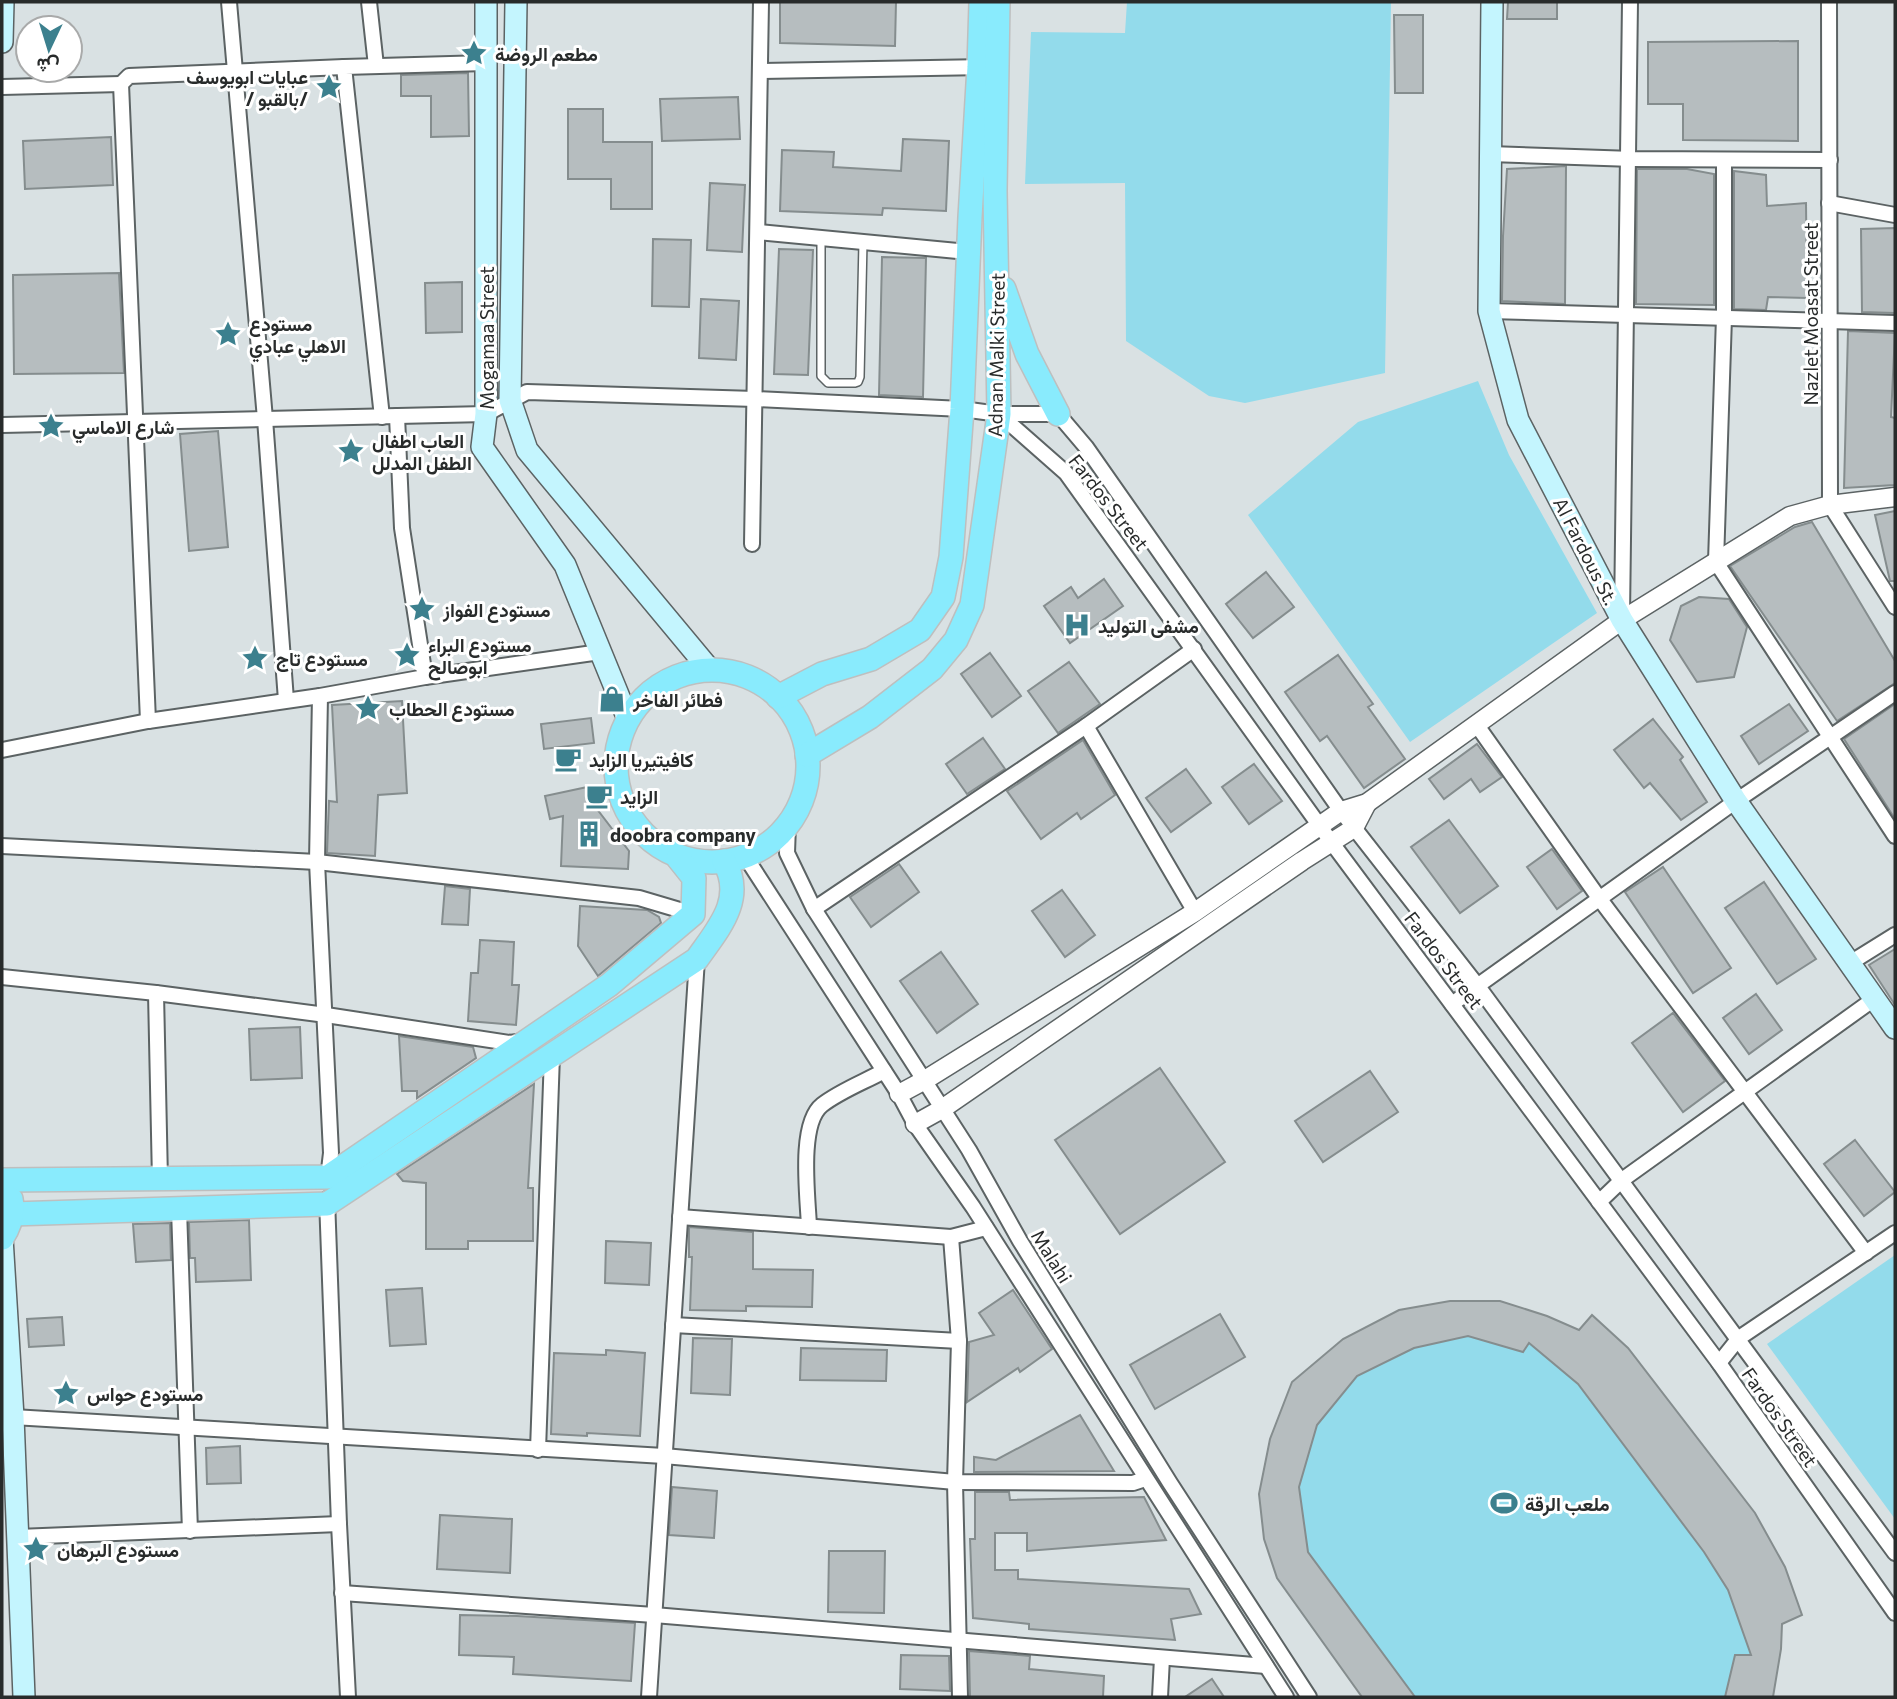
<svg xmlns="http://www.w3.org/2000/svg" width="1897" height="1699" font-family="Commissioner,Vazirmatn,sans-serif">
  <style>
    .green { fill: #93dbeb }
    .building { fill: #b6bdbf; stroke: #858d8e; stroke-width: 2 }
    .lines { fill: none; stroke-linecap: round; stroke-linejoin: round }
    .service-casing { stroke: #5c6364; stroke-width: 10 }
    .minor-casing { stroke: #5c6364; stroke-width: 18 }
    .tertiary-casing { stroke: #5c6364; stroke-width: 21 }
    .secondary-casing { stroke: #5c6364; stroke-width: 24 }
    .primary-casing { stroke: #bebfbf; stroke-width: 26 }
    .service { stroke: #fff; stroke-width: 7 }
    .minor { stroke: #fff; stroke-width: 14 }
    .tertiary { stroke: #fff; stroke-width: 18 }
    .secondary { stroke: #c4f5fe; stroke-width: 21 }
    .primary { stroke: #89ebfd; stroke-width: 23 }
    .labels { text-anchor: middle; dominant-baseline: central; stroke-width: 6; stroke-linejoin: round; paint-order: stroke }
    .poi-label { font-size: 19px; font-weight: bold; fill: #282b2b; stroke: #fff; text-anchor: start }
    .street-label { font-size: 19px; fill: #282b2b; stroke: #fff }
  </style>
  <rect width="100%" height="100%" fill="#d9e1e3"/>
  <g class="green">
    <polygon points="1127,2 1391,2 1385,373 1245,403 1209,396 1126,341 1125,183 1025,184 1031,32 1125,33"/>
    <polygon points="1478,381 1509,455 1597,613 1410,742 1248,515 1358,422"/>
    <polygon points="1895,1255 1895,1519 1767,1344"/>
    <polygon points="1450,1301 1500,1301 1547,1316 1579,1330 1592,1315 1628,1348 1755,1513 1785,1567 1781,1649 1773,1697 1362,1697 1277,1579 1264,1539 1259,1494 1270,1439 1292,1382 1343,1339 1399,1310"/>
  </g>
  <g class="building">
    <polygon points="780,2 896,2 895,46 780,43"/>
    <polygon points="1508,2 1557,2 1557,19 1507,19"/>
    <polygon points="1394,15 1423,15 1423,93 1395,93"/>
    <polygon points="1798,41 1798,141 1683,140 1683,104 1648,104 1648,42"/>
    <polygon points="468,73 469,136 431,137 431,96 401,96 401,75"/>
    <polygon points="738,97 740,139 662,141 660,99"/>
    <polygon points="568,109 603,109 603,142 652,142 652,209 611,209 611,179 568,179"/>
    <polygon points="111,137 113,185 25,189 23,141"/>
    <polygon points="903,139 949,141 946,211 883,208 882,215 780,211 782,150 834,152 833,167 901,171"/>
    <polygon points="1566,166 1565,304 1502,301 1503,236 1507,169"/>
    <polygon points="1637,169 1687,169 1714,174 1714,305 1636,304"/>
    <polygon points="1734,171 1766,175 1767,206 1806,203 1807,298 1768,297 1766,310 1734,309"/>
    <polygon points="710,183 745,185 742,252 707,250"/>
    <polygon points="1895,228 1895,313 1862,312 1861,229"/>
    <polygon points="653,239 691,240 689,307 652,306"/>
    <polygon points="779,249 813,250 808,375 774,374"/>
    <polygon points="882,257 926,258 923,397 879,395"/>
    <polygon points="119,273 124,373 14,374 13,275"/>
    <polygon points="462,282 462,332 426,333 425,283"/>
    <polygon points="701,299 739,301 736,360 699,358"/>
    <polygon points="1848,331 1895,333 1891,417 1895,418 1895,485 1844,488"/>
    <polygon points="218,431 228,547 189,551 180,434"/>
    <polygon points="1895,511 1895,581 1890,581 1875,515"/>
    <polygon points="1812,522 1895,661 1895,683 1837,721 1730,566 1795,527"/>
    <polygon points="1266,572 1294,607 1253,638 1226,604"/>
    <polygon points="1104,579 1123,606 1070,643 1044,606 1071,587 1078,598"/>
    <polygon points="1699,597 1729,599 1747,627 1734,677 1697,682 1670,640 1681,606"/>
    <polygon points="990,653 1021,696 992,717 961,674"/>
    <polygon points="1338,655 1373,704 1368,707 1405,759 1364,788 1327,736 1320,741 1285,692"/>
    <polygon points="1069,662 1100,704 1058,733 1028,691"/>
    <polygon points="402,701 407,793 378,795 375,856 327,853 329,801 337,802 332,705"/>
    <polygon points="1789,704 1808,731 1759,764 1741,736"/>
    <polygon points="1895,704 1895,819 1844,739"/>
    <polygon points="591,718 594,743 544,749 541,724"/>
    <polygon points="1653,719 1683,757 1680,760 1707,802 1681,820 1650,783 1644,788 1614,750"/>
    <polygon points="983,738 1005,769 967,794 946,764"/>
    <polygon points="1083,740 1115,795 1081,819 1077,813 1041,839 1007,791"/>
    <polygon points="1477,744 1502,777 1480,792 1471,779 1444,799 1429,779"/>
    <polygon points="1254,764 1282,801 1249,824 1222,787"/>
    <polygon points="1186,769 1211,803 1171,832 1146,798"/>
    <polygon points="592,786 597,809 629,851 628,869 561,866 563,816 550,819 545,796"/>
    <polygon points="1449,820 1498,886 1460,913 1411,847"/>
    <polygon points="1552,849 1582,891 1557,909 1527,867"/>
    <polygon points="899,864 919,892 871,927 850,897"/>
    <polygon points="1663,867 1731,968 1693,993 1625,892"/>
    <polygon points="1764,882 1816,959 1777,984 1725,908"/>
    <polygon points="445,886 470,889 468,925 442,924"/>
    <polygon points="1062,890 1095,935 1065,957 1032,911"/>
    <polygon points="580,906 647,910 659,917 661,923 598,976 578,946"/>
    <polygon points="480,940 514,942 512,985 519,985 516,1025 468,1021 471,973 478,973"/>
    <polygon points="1895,949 1895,1005 1869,965"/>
    <polygon points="941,952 978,1004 937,1033 900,981"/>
    <polygon points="1756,994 1782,1030 1749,1054 1723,1018"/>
    <polygon points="1673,1013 1725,1081 1683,1112 1632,1043"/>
    <polygon points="300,1027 302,1078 251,1080 249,1029"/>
    <polygon points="399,1036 473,1047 476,1058 417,1098 417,1091 402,1091"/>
    <polygon points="1160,1068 1225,1162 1120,1234 1055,1140"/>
    <polygon points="1370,1071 1398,1112 1323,1162 1295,1121"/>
    <polygon points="534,1084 528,1188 533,1188 533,1241 468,1241 468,1249 426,1249 426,1183 403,1181 397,1174"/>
    <polygon points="1855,1140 1895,1192 1864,1216 1824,1164"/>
    <polygon points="249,1220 251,1280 196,1282 195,1258 190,1258 189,1222"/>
    <polygon points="170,1223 171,1260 136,1262 133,1224"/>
    <polygon points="689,1227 753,1232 753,1269 813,1270 812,1307 746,1306 746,1311 690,1310 692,1257 689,1257"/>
    <polygon points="606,1241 651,1243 649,1285 605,1283"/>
    <polygon points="422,1288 426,1344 390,1346 386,1290"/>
    <polygon points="1013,1290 1052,1349 1020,1372 1018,1368 967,1402 969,1342 994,1335 979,1313"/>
    <polygon points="1450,1301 1500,1301 1547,1316 1579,1330 1592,1315 1628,1348 1755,1513 1785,1567 1802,1615 1782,1624 1781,1649 1773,1697 1725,1697 1735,1655 1751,1655 1728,1590 1704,1552 1578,1384 1529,1343 1523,1352 1468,1336 1414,1348 1357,1376 1317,1425 1299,1487 1308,1552 1415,1697 1362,1697 1277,1578 1264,1539 1259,1494 1270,1439 1292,1382 1343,1339 1399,1310"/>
    <polygon points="1220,1314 1245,1357 1155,1409 1130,1365"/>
    <polygon points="62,1317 64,1345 29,1347 27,1319"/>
    <polygon points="693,1338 732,1339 730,1395 691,1393"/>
    <polygon points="801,1348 887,1350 886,1381 800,1380"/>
    <polygon points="606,1350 645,1353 640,1436 587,1433 587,1436 551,1434 554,1353 606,1355"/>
    <polygon points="1080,1415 1114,1471 974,1472 974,1457 996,1460"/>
    <polygon points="240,1446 241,1483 207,1484 206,1448"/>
    <polygon points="672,1487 717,1491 714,1538 669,1535"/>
    <polygon points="975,1492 1009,1492 1010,1500 1144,1497 1166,1540 1027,1551 1027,1533 995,1533 995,1570 1018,1570 1018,1579 1189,1589 1201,1614 1171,1619 1175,1640 1029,1629 1029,1624 973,1618 970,1539 975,1539"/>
    <polygon points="440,1515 512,1519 510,1573 437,1569"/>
    <polygon points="829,1551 885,1551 884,1613 828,1612"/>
    <polygon points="460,1615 517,1616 635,1623 631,1681 513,1674 514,1657 459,1655"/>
    <polygon points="969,1651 1030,1656 1029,1669 1104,1676 1103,1697 970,1697"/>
    <polygon points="901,1655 949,1656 950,1691 900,1689"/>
    <polygon points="1212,1679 1224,1697 1185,1697"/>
  </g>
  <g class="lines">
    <g class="service-casing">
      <polyline id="service" points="821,238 821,376 828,383 855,383 858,382 860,377 863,242"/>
    </g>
    <g class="minor-casing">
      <g id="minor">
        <polyline points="229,2 265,419 286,700"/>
        <polyline points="369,2 376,66"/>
        <polyline points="1829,2 1830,505 1895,607"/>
        <polyline points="760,71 986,67"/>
        <polyline points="2,87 121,84"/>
        <polyline points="1490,154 1633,159 1830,160"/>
        <polyline points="1724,160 1724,317 1716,562 1895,836"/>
        <polyline points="1829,203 1895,215"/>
        <polyline points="758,232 968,252"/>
        <polyline points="1489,311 1895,323"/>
        <polyline points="999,414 1066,473 1332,843 1719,1363 1895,1613"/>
        <polyline points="397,416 402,528 425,677"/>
        <polyline points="382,417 344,67 486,63"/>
        <polyline points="2,425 486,414 527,392 755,399 962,409 999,414 1058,414 1086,447 1341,811 1477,985 1895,1553"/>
        <polyline points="752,544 761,2"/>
        <polyline points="1622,616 1630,2"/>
        <polyline points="320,696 317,862 331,1153 328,1178"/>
        <polyline points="148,721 121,84 129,76 344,67"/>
        <polyline points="1476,724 1599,898 1866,1253"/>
        <polyline points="1086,726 1195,912"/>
        <polyline points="2,750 148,721 320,696 425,677 600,652"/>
        <polyline points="788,825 787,853 814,909 969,1150 1020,1241 1170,1483 1309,1697"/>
        <polyline points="2,846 317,862 639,898 693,914"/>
        <polyline points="745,856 899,1094 915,1124 973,1207 1286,1697"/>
        <polyline points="814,909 1086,726 1194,649"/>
        <polyline points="1850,963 1895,935"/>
        <polyline points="2,977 156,993 326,1015 510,1043 524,1041"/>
        <polyline points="156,993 160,1180"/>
        <polyline points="1452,1004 1736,801 1895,693"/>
        <polyline points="327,1199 339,1524 348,1697"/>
        <polyline points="1599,1202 1622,1180 1874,999"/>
        <polyline points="179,1209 190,1531"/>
        <polyline points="680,1217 951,1237 986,1228"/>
        <path d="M809 1227C808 1198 798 1124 822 1105 840 1091 864 1082 884 1071"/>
        <polyline points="951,1237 959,1341 955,1482 960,1697"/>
        <polyline points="673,1325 959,1341"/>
        <polyline points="1719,1363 1739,1338 1895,1233"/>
        <polyline points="13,1417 664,1456 955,1482 1133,1483 1145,1479"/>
        <polyline points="538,1450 552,1055"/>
        <polyline points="18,1537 339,1524"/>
        <polyline points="342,1593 654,1615 1266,1666"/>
        <polyline points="649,1697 697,959"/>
        <polyline points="1160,1697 1162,1658"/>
      </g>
    </g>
    <g class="tertiary-casing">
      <g id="tertiary">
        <polyline points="899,1094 925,1080 1195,912 1341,811 1367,803 1622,620 1790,516 1830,505 1895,497"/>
        <polyline points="915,1124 942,1109 1302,861 1354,828 1367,803"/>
      </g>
    </g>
    <g class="secondary-casing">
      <g id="secondary">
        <polyline points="486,2 486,414 482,447 565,565 628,719"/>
        <polyline points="516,2 510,400 527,450 710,670"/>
        <polyline points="1492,2 1489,311 1518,420 1622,620 1736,801 1895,1028"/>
        <polyline points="2,42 3,2"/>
        <polyline points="2,1238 13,1417 24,1697"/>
      </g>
    </g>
    <g class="primary-casing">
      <g id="primary">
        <polyline points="1004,289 1027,354 1058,414"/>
        <circle cx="712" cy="766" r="96"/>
        <polyline points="778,697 822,674 871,659 920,630 943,597 951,557 962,409 970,217 979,67 981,2"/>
        <polyline points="807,755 870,717 932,669 956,640 972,605 999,414 995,191 998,2"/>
        <polyline points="4,1180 328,1177 609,985 693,914 694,878 678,858"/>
        <path d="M12 1214 327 1204 697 959C718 929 746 899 724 861"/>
        <path d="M2 1238C10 1226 14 1214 11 1199"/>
      </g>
    </g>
    <use href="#service" class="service"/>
    <use href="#minor" class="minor"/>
    <use href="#tertiary" class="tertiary"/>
    <use href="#secondary" class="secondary"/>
    <use href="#primary" class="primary"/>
  </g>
  <defs>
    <g id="sight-bare" transform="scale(2.1)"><path d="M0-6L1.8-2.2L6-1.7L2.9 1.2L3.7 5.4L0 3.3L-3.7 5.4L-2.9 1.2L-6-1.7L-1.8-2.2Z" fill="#3c808e" stroke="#fff" stroke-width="2.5" paint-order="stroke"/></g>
    <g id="hospital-bare" transform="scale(2.1)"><path d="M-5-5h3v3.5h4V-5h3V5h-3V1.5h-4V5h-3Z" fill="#3c808e" stroke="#fff" stroke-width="2.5" paint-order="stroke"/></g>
    <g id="shop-bare" transform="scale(2.1)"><path d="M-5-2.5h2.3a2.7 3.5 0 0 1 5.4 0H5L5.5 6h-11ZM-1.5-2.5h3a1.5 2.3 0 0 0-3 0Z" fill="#3c808e" stroke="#fff" stroke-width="2.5" paint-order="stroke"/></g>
    <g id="cafe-bare" transform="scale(2.1)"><path d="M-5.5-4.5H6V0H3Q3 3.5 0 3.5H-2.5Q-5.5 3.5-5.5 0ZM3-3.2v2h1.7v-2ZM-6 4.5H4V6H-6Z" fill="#3c808e" stroke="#fff" stroke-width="2.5" paint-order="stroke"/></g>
    <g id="building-bare" transform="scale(2.1)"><path d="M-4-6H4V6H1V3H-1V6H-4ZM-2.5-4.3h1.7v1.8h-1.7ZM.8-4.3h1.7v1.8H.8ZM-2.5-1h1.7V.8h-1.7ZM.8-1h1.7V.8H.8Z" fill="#3c808e" stroke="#fff" stroke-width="2.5" paint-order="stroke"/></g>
    <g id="stadium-bare" transform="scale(2.1)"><path d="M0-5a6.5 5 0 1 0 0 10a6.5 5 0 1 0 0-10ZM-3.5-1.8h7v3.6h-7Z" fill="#3c808e" stroke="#fff" stroke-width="2.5" paint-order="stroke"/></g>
  </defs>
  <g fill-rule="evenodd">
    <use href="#sight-bare" x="474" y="53"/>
    <use href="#sight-bare" x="329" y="87"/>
    <use href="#sight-bare" x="228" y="334"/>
    <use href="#sight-bare" x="51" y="426"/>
    <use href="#sight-bare" x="351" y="451"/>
    <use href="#sight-bare" x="422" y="609"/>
    <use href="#hospital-bare" x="1077" y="625"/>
    <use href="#sight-bare" x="407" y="655"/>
    <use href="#sight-bare" x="255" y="658"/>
    <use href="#shop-bare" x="612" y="699"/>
    <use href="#sight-bare" x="368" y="708"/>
    <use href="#cafe-bare" x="568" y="759"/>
    <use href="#cafe-bare" x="599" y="796"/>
    <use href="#building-bare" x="589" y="834"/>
    <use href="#sight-bare" x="66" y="1393"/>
    <use href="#stadium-bare" x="1504" y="1503"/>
    <use href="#sight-bare" x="36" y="1549"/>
  </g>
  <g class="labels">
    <g class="poi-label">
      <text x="495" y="53">مطعم الروضة</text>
      <text x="308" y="76" text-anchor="end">عبايات ابويوسف<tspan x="308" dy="22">/ بالقبو/</tspan></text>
      <text x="249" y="323">مستودع<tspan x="249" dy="22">الاهلي عبادي</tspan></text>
      <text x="72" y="426">شارع الاماسي</text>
      <text x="372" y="440">العاب اطفال<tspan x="372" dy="22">الطفل المدلل</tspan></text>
      <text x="443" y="609">مستودع الفواز</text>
      <text x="1098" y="625">مشفى التوليد</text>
      <text x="428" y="644">مستودع البراء<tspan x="428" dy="22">ابوصالح</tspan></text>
      <text x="276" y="658">مستودع تاج</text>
      <text x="633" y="699">فطائر الفاخر</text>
      <text x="389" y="708">مستودع الحطاب</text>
      <text x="589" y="759">كافيتيريا الزايد</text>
      <text x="620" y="796">الزايد</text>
      <text x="610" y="834">doobra company</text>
      <text x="87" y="1393">مستودع حواس</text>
      <text x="1525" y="1503">ملعب الرقة</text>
      <text x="57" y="1549">مستودع البرهان</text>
    </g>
    <g class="street-label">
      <text transform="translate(1810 314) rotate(-90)">Nazlet Moasat Street</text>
      <text transform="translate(486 338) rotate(-90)">Mogamaa Street</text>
      <text transform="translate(996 355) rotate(-89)">Adnan Malki Street</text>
      <text transform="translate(1109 502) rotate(52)">Fardos Street</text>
      <text transform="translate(1586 551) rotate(63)">Al Fardous St.</text>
      <text transform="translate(1444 960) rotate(53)">Fardos Street</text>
      <text transform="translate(1052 1256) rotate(58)">Malahi</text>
      <text transform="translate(1780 1417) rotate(55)">Fardos Street</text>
    </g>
  </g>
  <rect width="1897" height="1699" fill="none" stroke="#282b2b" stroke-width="7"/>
  <g transform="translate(49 49) rotate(184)"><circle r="33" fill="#ffffff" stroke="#a9aaaa" stroke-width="2"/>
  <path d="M0-5L12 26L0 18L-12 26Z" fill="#3c808e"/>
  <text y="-10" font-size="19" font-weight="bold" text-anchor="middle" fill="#282b2b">ش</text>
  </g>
</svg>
